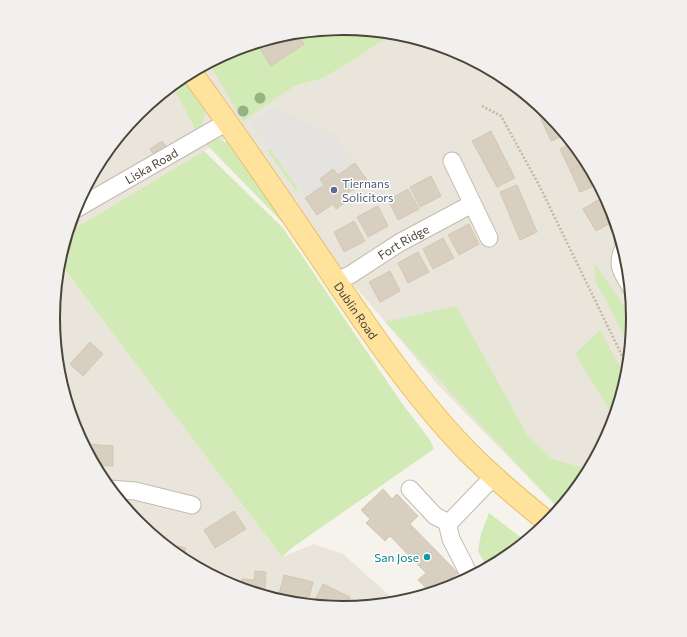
<svg xmlns="http://www.w3.org/2000/svg" width="687" height="637" font-family="Commissioner,sans-serif">
  <style>
    .residential { fill: #eae5da }
    .green { fill: #d2eab5 }
    .parking { fill: #e5e3e0 }
    .building { fill: #d8cfc1; stroke: #d3c7b4 }
    .lines { fill: none; stroke-linecap: round; stroke-linejoin: round }
    .minor-casing { stroke: #c2bbae; stroke-width: 19 }
    .major-casing { stroke: #e6c16a; stroke-width: 23 }
    .path { stroke: #c4b79f; stroke-width: 2.5; stroke-dasharray: 2 2; stroke-linecap: butt }
    .minor { stroke: #fff; stroke-width: 17 }
    .major { stroke: #ffe39c; stroke-width: 21 }
    .tree { fill: #97b381 }
    .service-dot { fill: #5c6f8a; stroke: #fff; stroke-width: 1.5 }
    .culture-dot { fill: #0f9aa8; stroke: #fff; stroke-width: 1.5 }
    .labels { text-anchor: middle; dominant-baseline: central; stroke-width: 3; stroke-linejoin: round; paint-order: stroke }
    .street-label { font-size: 12px; fill: #4b4439; stroke: #fff }
    .service-label { font-size: 12px; fill: #4e5e75; stroke: #fff; text-anchor: start }
    .culture-label { font-size: 12px; fill: #0d838f; stroke: #fff; text-anchor: end }
    .rim { fill: none; stroke: #4b4439; stroke-width: 2 }
  </style>
  <rect width="100%" height="100%" fill="#f6f3ec"/>
  <g class="residential">
    <polygon points="344,28 400,34 455,50 505,77 549,113 585,157 612,208 628,262 634,319 628,375 612,430 585,480 560,510 437,384 377,312 226,138 67,233 75,207 102,157 138,113 182,77 233,50 287,34"/>
    <polygon points="59,262 282,557 314,544 343,554 399,604 343,609 287,603 232,587 182,560 138,524 102,480 75,429 59,375 53,318"/>
  </g>
  <g class="green">
    <polygon points="344,28 394,33 351,61 323,78 296,85 243,121 209,63 233,50 287,34"/>
    <polygon points="182,77 205,110 202,127 197,132 172,85"/>
    <polygon points="218,139 227,142 283,220 282,222 206,144"/>
    <polygon points="270,149 299,190 296,191 267,150"/>
    <polygon points="204,151 283,228 401,402 430,440 434,449 293,547 282,557 59,262 67,233"/>
    <polygon points="594,263 634,320 631,349 596,282"/>
    <polygon points="456,306 526,433 552,459 590,470 585,480 561,509 548,497 385,322"/>
    <polygon points="600,330 627,380 615,419 575,354"/>
    <polygon points="489,513 527,542 505,560 488,569 478,551 481,534"/>
  </g>
  <polygon class="parking" points="275,107 335,135 355,163 306,196 250,123"/>
  <g class="building">
    <polygon points="296,33 304,44 271,66 258,45 265,40"/>
    <polygon points="532,100 549,113 552,117 542,121"/>
    <polygon points="552,117 565,135 551,141 542,121"/>
    <polygon points="491,131 515,178 497,187 472,141"/>
    <polygon points="162,141 166,146 154,155 150,149"/>
    <polygon points="572,143 582,165 570,170 560,149"/>
    <polygon points="355,163 367,180 345,195 348,200 336,209 333,204 317,215 305,198 324,185 320,179 333,169 338,175"/>
    <polygon points="582,165 592,187 580,192 570,170"/>
    <polygon points="431,176 441,196 420,207 410,187"/>
    <polygon points="517,185 537,232 520,240 500,192"/>
    <polygon points="408,189 419,209 398,220 388,200"/>
    <polygon points="605,196 616,220 596,231 583,209"/>
    <polygon points="378,206 388,226 368,237 357,217"/>
    <polygon points="354,221 365,241 344,252 334,232"/>
    <polygon points="469,224 479,244 459,255 448,235"/>
    <polygon points="443,238 454,258 433,269 423,249"/>
    <polygon points="418,252 429,272 408,283 398,263"/>
    <polygon points="390,271 400,291 380,302 369,282"/>
    <polygon points="90,342 103,354 83,376 70,364"/>
    <polygon points="86,444 113,446 113,466 94,465 86,450"/>
    <polygon points="383,489 392,499 397,494 418,516 410,524 458,573 453,577 460,584 432,594 418,580 426,573 390,536 385,541 366,523 370,519 361,510"/>
    <polygon points="234,511 246,529 215,548 204,530"/>
    <polygon points="160,542 186,548 183,560 182,560"/>
    <polygon points="255,571 266,572 264,597 241,590 242,579 254,580"/>
    <polygon points="284,575 313,582 308,602 279,594"/>
    <polygon points="323,584 350,597 344,609 325,607 314,602"/>
    <polygon points="356,601 364,607 351,608"/>
  </g>
  <g class="lines">
    <g class="minor-casing">
      <g id="minor">
        <polyline points="452,161 489,238"/>
        <path id="s1" d="M74 210 227 122"/>
        <path d="M624 247C616 265 621 271 631 287"/>
        <path id="s2" d="M336 281 350 275 399 243 472 204"/>
        <polyline points="110,489 135,491 192,505"/>
        <polyline points="410,489 435,516 447,522 451,521 494,476"/>
        <polyline points="447,522 451,539 471,578"/>
      </g>
    </g>
    <g class="major-casing">
      <g id="major">
        <path id="s3" d="M191 72C238 136 282 201 326 266 369 330 414 396 467 451 493 477 521 501 549 523"/>
      </g>
    </g>
    <polyline class="path" points="482,106 501,116 539,185 629,370"/>
    <use href="#minor" class="minor"/>
    <use href="#major" class="major"/>
  </g>
  <g class="tree">
    <circle cx="260" cy="98" r="5.5"/>
    <circle cx="243" cy="111" r="5.5"/>
  </g>
  <circle class="service-dot" cx="334" cy="190" r="4"/>
  <circle class="culture-dot" cx="427" cy="557" r="4"/>
  <g class="labels">
    <g class="street-label">
      <text stroke="none"><textPath href="#s1" startOffset="89">Liska Road</textPath></text>
      <text stroke="none"><textPath href="#s2" startOffset="78">Fort Ridge</textPath></text>
      <text stroke="none"><textPath href="#s3" startOffset="290">Dublin Road</textPath></text>
    </g>
    <g class="service-label">
      <text x="342" y="183">Tiernans<tspan x="342" dy="14">Solicitors</tspan></text>
    </g>
    <g class="culture-label">
      <text x="419" y="557">San Jose</text>
    </g>
  </g>
  <path d="M0 0H687V637H0ZM60 318a283 283 0 1 1 566 0a283 283 0 1 1-566 0Z" fill="#f1f0ef" fill-rule="evenodd"/>
  <path class="rim" d="M60 318a283 283 0 1 1 566 0a283 283 0 1 1-566 0Z"/>
</svg>
